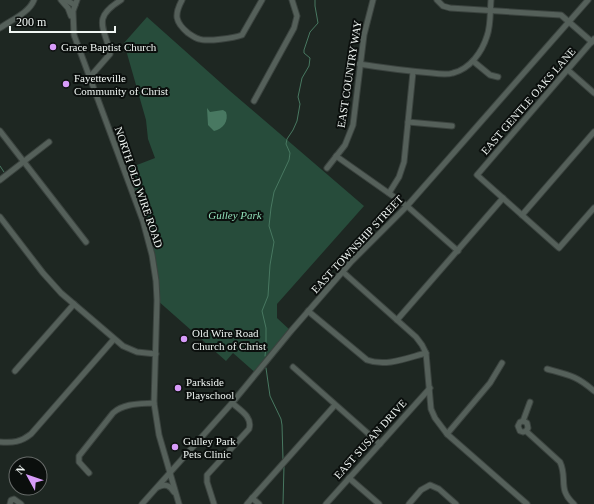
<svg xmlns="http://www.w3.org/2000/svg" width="594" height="504" font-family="Georgia,serif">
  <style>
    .green { fill: #274c3b }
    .water { fill: #487861 }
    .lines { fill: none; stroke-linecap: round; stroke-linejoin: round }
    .stream { stroke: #487861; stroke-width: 1 }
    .minor-casing { stroke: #3b433f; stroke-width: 7 }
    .minor { stroke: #55605a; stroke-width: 5 }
    .poi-dot { fill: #d79bf9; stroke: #0b0f0d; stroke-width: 1.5 }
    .labels { text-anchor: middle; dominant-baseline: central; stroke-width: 4; stroke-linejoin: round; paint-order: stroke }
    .poi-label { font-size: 11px; fill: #f0f6f3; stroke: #0b0f0d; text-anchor: start }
    .street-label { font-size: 11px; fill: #f0f6f3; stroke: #0b0f0d }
    .park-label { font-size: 11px; font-style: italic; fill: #91dfb9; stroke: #0b0f0d }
  </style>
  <rect width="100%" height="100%" fill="#1e2722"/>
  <polygon class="green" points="147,17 230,91 364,206 277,304 277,318 291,331 257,374 233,353 226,361 157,300 152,255 124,170 155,158 148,139 146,120 124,43"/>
  <path class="water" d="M207 108 210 112 223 110 226 112C229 121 223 129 214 131L208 125Z"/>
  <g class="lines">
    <g class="stream">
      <polyline points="0,166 4,172"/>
      <polyline points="265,356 266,347 266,328 262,311 268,296 270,265 274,242 269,226 271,208 274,192 289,160 290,153 286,144 287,139 293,130 297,121 300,104 298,97 302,78 309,66 310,58 304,53 304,50 310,32 318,23 315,6 315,0"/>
      <polyline points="266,368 270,396 281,419 282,425 283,459"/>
      <polyline points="283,504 284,466"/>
    </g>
    <g class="minor-casing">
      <g id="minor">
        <polyline points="61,0 68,8 71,16"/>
        <polyline points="66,0 75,5"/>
        <polyline points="77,0 73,11 74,35 143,221 152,255 156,281 157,300 154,403 159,435 179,504"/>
        <path d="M182 0C174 15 175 22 188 33 191 35 195 38 199 39 207 42 234 38 242 35L262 0"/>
        <polyline points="437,0 443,6 450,8 561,15 592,42"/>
        <path d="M0 28C11 20 29 13 34 0"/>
        <polyline points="594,39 477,175 559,248 594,208"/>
        <polyline points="473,61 490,75 498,77"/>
        <path d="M359 64C384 68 408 71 432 73 439 74 447 75 453 73 470 69 482 52 487 36 491 25 490 11 491 0"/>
        <polyline points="568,70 594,93"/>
        <path d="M89 78 110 54V51C102 24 94 17 121 0"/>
        <polyline points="254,101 294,28 297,16 292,0"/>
        <polyline points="408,122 452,126"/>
        <polyline points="0,131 86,242"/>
        <polyline points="336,156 407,206 458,251"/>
        <polyline points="327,168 345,145 353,125 364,35 373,0"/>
        <polyline points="0,180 49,142"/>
        <polyline points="389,193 399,177 404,162 413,72"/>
        <polyline points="522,215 594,132"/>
        <polyline points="0,217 43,273 61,293 123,346 137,352 156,354"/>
        <polyline points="343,272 416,337 422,345 426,353 431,409 435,418 447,434 527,504"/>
        <path d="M308 311 367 360C386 367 407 358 426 353"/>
        <polyline points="397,320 503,198"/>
        <polyline points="293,367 380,444"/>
        <path d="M547 369C569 375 577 376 594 391"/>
        <polyline points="15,371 74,304"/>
        <polyline points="523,421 530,402"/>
        <path d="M526 431 528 428 527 423 523 421 520 422 518 426 520 431 523 432 526 431 560 462C568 479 557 489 574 504"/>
        <polyline points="447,434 490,383 502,363"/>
        <path d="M0 442C13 443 21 442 31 434L114 339"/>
        <path d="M89 473 79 462V456L113 413C124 403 140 404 154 403"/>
        <polyline points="349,478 379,504"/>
        <path d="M158 487C166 483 170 486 174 492"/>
        <polyline points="252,498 259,504"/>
        <polyline points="10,504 11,500 14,499 21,504"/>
        <polyline points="142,504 232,403 291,331 351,262 407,206 588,0"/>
        <path d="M214 504 207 482V475L249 429C253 417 240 410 232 403"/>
        <polyline points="247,504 335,405"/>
        <polyline points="326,504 430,388"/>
        <polyline points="409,504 421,490 430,485 439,489 456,504"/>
      </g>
    </g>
    <use href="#minor" class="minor"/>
  </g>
  <g class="poi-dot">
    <circle cx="53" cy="47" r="4"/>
    <circle cx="66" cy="84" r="4"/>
    <circle cx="184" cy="339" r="4"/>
    <circle cx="178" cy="388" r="4"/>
    <circle cx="175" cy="447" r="4"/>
  </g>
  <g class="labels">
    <g class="poi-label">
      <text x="61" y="47">Grace Baptist Church</text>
      <text x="74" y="78">Fayetteville<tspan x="74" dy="13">Community of Christ</tspan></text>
      <text x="192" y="333">Old Wire Road<tspan x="192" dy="13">Church of Christ</tspan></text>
      <text x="186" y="382">Parkside<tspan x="186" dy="13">Playschool</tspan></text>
      <text x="183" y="441">Gulley Park<tspan x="183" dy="13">Pets Clinic</tspan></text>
    </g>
    <g class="street-label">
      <text transform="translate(349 74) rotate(-81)">EAST COUNTRY WAY</text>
      <text transform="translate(528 101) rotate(-49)">EAST GENTLE OAKS LANE</text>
      <text transform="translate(139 187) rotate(71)">NORTH OLD WIRE ROAD</text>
      <text transform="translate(357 244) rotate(-47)">EAST TOWNSHIP STREET</text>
      <text transform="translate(370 439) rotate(-48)">EAST SUSAN DRIVE</text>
    </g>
    <g class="park-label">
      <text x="235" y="215">Gulley Park</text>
    </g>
  </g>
  <g transform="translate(28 476) rotate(310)"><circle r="19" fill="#0b0f0d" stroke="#676b69"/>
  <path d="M0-3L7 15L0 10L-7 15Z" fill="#d79bf9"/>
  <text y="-6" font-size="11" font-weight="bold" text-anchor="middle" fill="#f0f6f3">N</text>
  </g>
  <path d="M10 26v6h105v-6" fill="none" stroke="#f0f6f3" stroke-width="2"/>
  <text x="16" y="26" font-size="12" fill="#f0f6f3" stroke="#0b0f0d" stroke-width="3" paint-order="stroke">200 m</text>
</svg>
